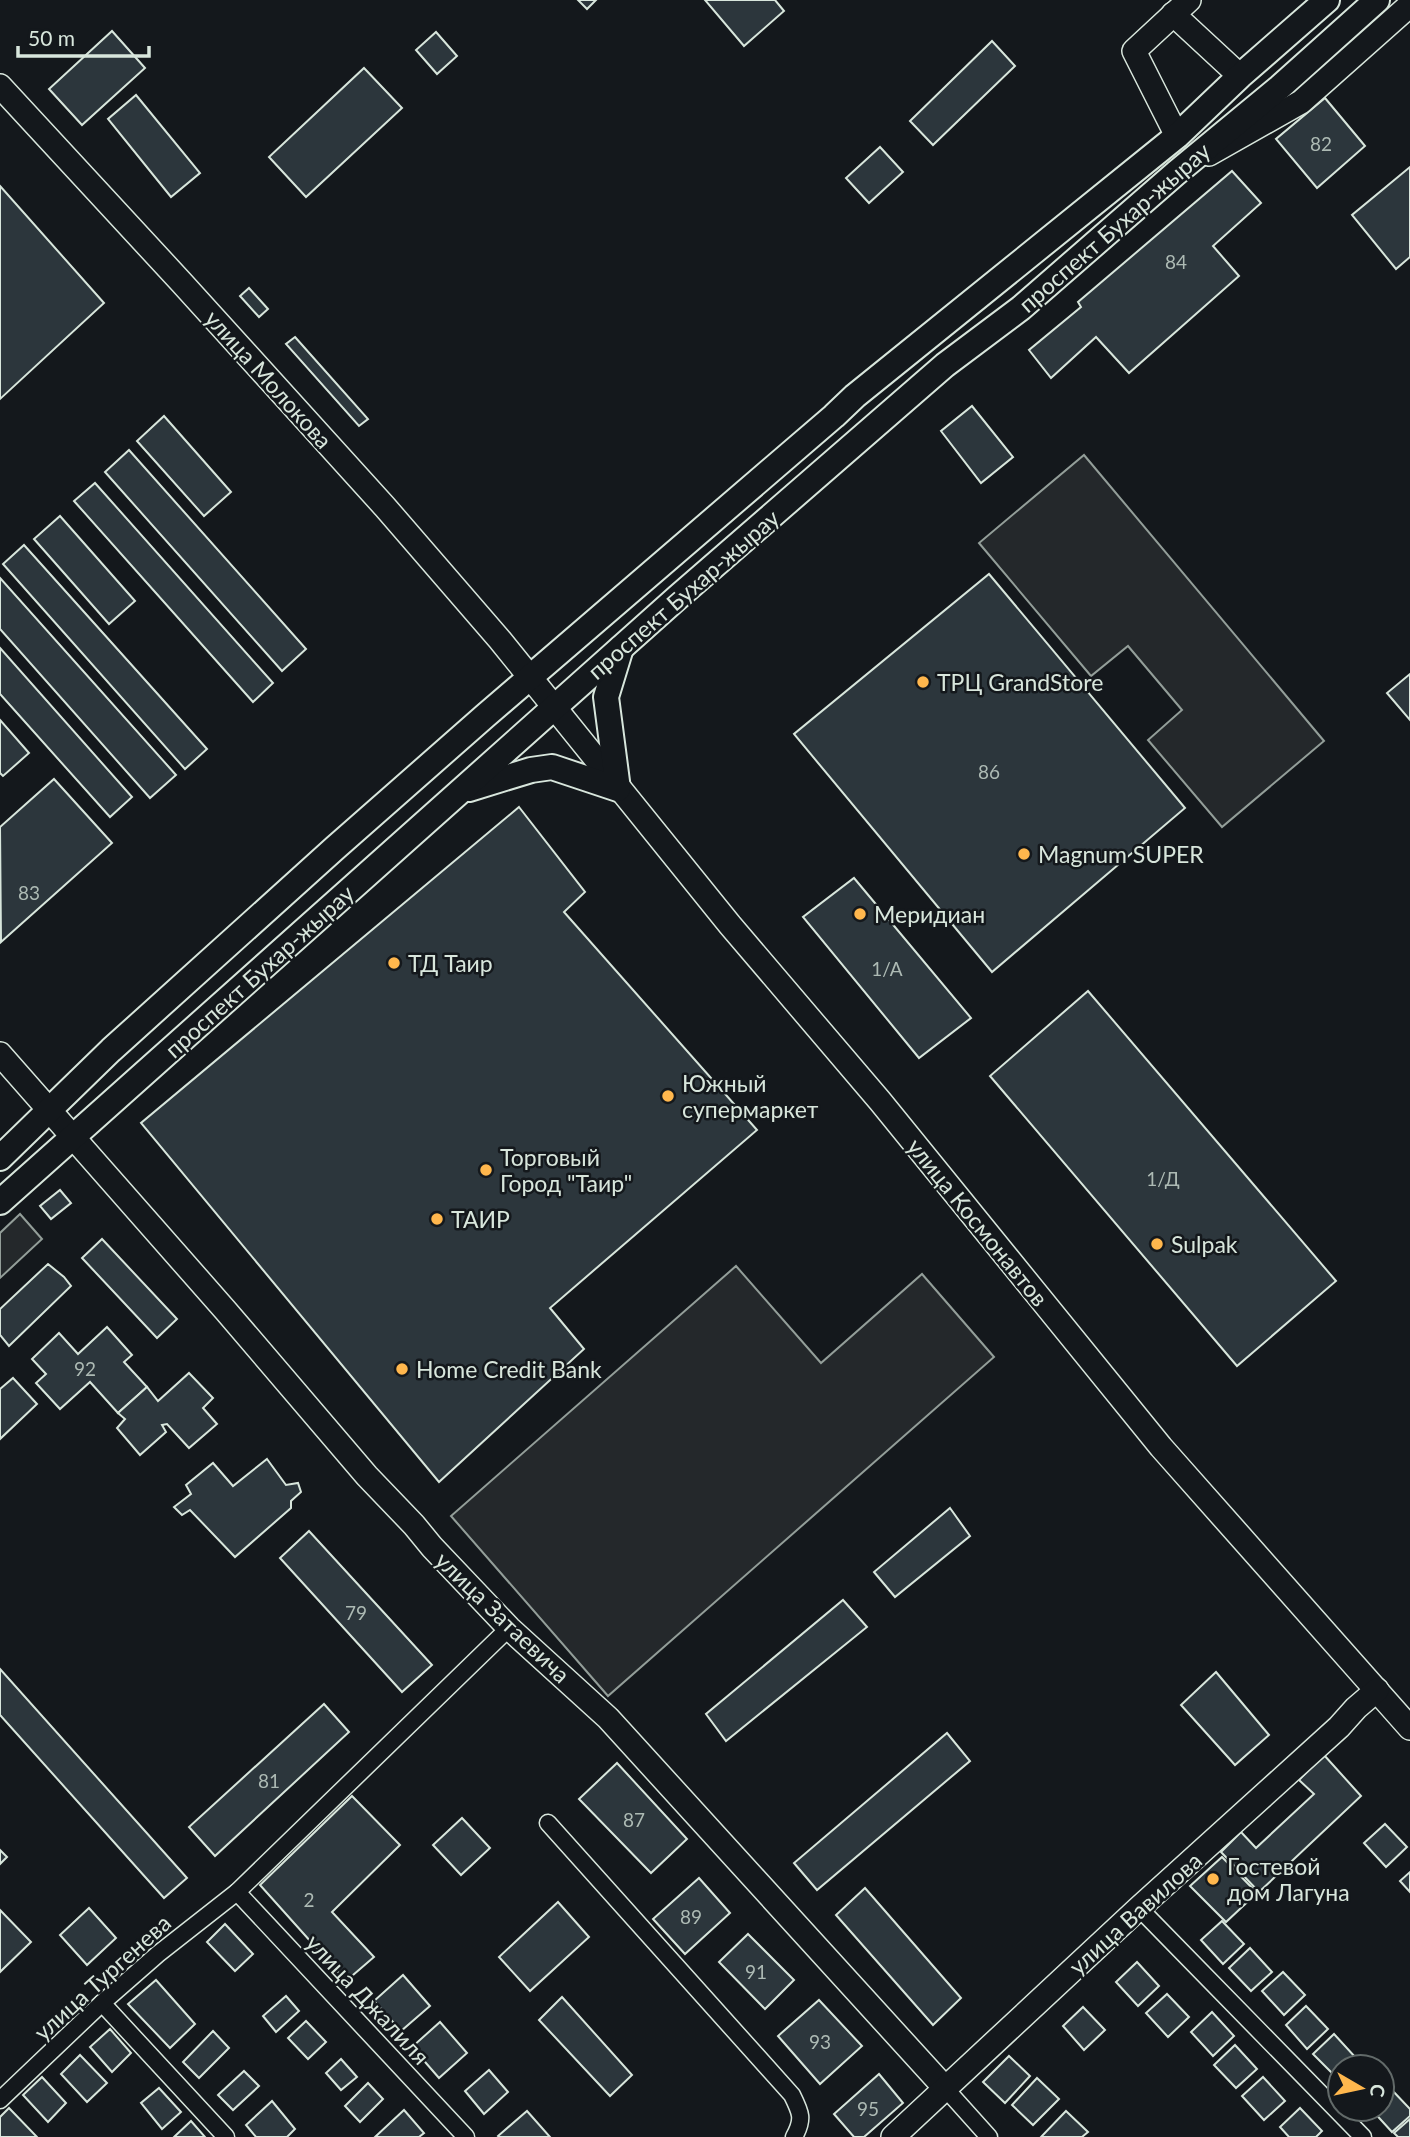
<svg xmlns="http://www.w3.org/2000/svg" width="1410" height="2137" font-family="Lato,sans-serif">
  <style>
    .parking { fill: #24282b; stroke: #939e99; stroke-width: 2 }
    .building { fill: #2c363c; stroke: #d8e6dc; stroke-width: 2 }
    .lines { fill: none; stroke-linecap: round; stroke-linejoin: round }
    .street-casing { stroke: #d8e6dc; stroke-width: 19 }
    .secondary-casing { stroke: #d8e6dc; stroke-width: 26 }
    .primary-casing { stroke: #d8e6dc; stroke-width: 28 }
    .street { stroke: #14181c; stroke-width: 16 }
    .secondary { stroke: #14181c; stroke-width: 23 }
    .primary { stroke: #14181c; stroke-width: 24 }
    .poi-dot { fill: #ffb74d; stroke: #14181c; stroke-width: 2.5 }
    .labels { text-anchor: middle; dominant-baseline: central; stroke-width: 5; stroke-linejoin: round; paint-order: stroke }
    .number-label { font-size: 19px; fill: #adbab4 }
    .street-label { font-size: 23px; fill: #d8e6dc; stroke: #14181c }
    .poi-label { font-size: 23px; fill: #d8e6dc; stroke: #14181c; text-anchor: start }
  </style>
  <rect width="100%" height="100%" fill="#14181c"/>
  <g class="parking">
    <polygon points="1084,455 1324,741 1222,827 1148,740 1182,710 1128,646 1091,676 979,543"/>
    <polygon points="20,1214 42,1239 0,1278 0,1233"/>
    <polygon points="736,1266 821,1363 922,1274 994,1357 608,1696 451,1516"/>
  </g>
  <g class="building">
    <polygon points="578,0 596,0 587,9"/>
    <polygon points="705,0 775,0 784,11 744,46"/>
    <polygon points="112,31 145,68 82,125 49,89"/>
    <polygon points="436,32 457,56 437,74 416,50"/>
    <polygon points="992,41 1015,66 933,145 910,121"/>
    <polygon points="364,68 402,108 306,197 269,157"/>
    <polygon points="136,95 200,173 171,197 108,119"/>
    <polygon points="1325,98 1365,146 1317,188 1276,139"/>
    <polygon points="880,147 903,172 869,203 846,178"/>
    <polygon points="1410,167 1410,257 1396,269 1352,215"/>
    <polygon points="1232,171 1261,203 1213,246 1239,276 1129,373 1096,337 1051,378 1029,350 1081,307 1078,302"/>
    <polygon points="0,186 104,303 0,399"/>
    <polygon points="249,288 268,309 259,317 240,296"/>
    <polygon points="295,337 368,419 359,426 286,344"/>
    <polygon points="972,406 1013,457 981,483 941,431"/>
    <polygon points="164,416 231,492 204,516 137,441"/>
    <polygon points="129,450 306,649 282,671 105,472"/>
    <polygon points="95,483 273,683 253,702 74,501"/>
    <polygon points="60,516 135,601 109,624 34,539"/>
    <polygon points="24,545 207,749 185,769 3,564"/>
    <polygon points="989,574 1185,808 992,972 794,734"/>
    <polygon points="0,578 176,775 150,798 0,629"/>
    <polygon points="0,648 132,797 110,817 0,694"/>
    <polygon points="1410,674 1410,720 1387,693"/>
    <polygon points="0,720 29,753 3,776 0,773"/>
    <polygon points="54,779 112,843 1,942 0,827"/>
    <polygon points="519,807 585,892 564,912 757,1130 550,1308 584,1349 439,1482 141,1123"/>
    <polygon points="854,878 971,1018 919,1058 803,917"/>
    <polygon points="1088,991 1336,1281 1237,1366 990,1076"/>
    <polygon points="60,1190 71,1203 51,1219 40,1206"/>
    <polygon points="102,1239 177,1319 157,1338 82,1258"/>
    <polygon points="48,1264 64,1277 71,1286 9,1346 0,1335 0,1309"/>
    <polygon points="107,1327 132,1355 124,1362 147,1387 118,1413 90,1382 60,1409 36,1383 46,1374 32,1359 59,1333 78,1354"/>
    <polygon points="189,1373 213,1398 203,1408 217,1424 189,1448 167,1424 162,1425 166,1432 140,1455 117,1428 125,1419 118,1413 147,1387 158,1401"/>
    <polygon points="13,1378 37,1404 0,1439 0,1389"/>
    <polygon points="267,1459 286,1485 298,1483 301,1492 291,1501 291,1508 235,1557 190,1510 182,1515 174,1507 191,1494 186,1485 213,1463 233,1486"/>
    <polygon points="950,1508 970,1536 895,1597 874,1572"/>
    <polygon points="309,1531 432,1665 402,1692 280,1558"/>
    <polygon points="843,1600 867,1627 726,1741 706,1714"/>
    <polygon points="0,1669 187,1878 164,1898 0,1715"/>
    <polygon points="1216,1672 1269,1735 1235,1765 1181,1705"/>
    <polygon points="324,1704 349,1732 215,1856 189,1827"/>
    <polygon points="947,1733 970,1761 817,1890 794,1863"/>
    <polygon points="1324,1755 1361,1796 1259,1892 1221,1852 1241,1832 1256,1848 1314,1794 1299,1780"/>
    <polygon points="617,1763 687,1839 651,1873 579,1799"/>
    <polygon points="352,1796 400,1845 332,1912 374,1957 346,1981 260,1885"/>
    <polygon points="462,1818 490,1848 461,1875 433,1845"/>
    <polygon points="1385,1824 1407,1847 1386,1867 1364,1843"/>
    <polygon points="0,1850 7,1857 0,1864"/>
    <polygon points="1222,1857 1257,1893 1226,1922 1190,1886"/>
    <polygon points="1410,1872 1410,1892 1400,1881"/>
    <polygon points="699,1878 730,1913 685,1954 653,1919"/>
    <polygon points="865,1888 961,1998 933,2025 836,1915"/>
    <polygon points="558,1902 589,1937 530,1991 499,1957"/>
    <polygon points="89,1908 116,1938 87,1965 60,1935"/>
    <polygon points="0,1910 31,1942 0,1972"/>
    <polygon points="1222,1921 1244,1944 1223,1964 1201,1940"/>
    <polygon points="225,1924 253,1954 235,1971 207,1942"/>
    <polygon points="748,1934 794,1980 765,2009 719,1962"/>
    <polygon points="1250,1948 1272,1972 1251,1991 1229,1968"/>
    <polygon points="1137,1962 1159,1986 1138,2006 1116,1982"/>
    <polygon points="1283,1972 1305,1995 1284,2015 1262,1991"/>
    <polygon points="403,1975 430,2006 401,2031 374,2001"/>
    <polygon points="156,1980 195,2024 170,2048 128,2004"/>
    <polygon points="1167,1994 1189,2017 1168,2037 1146,2013"/>
    <polygon points="286,1996 299,2011 276,2032 263,2016"/>
    <polygon points="562,1997 632,2075 610,2096 539,2020"/>
    <polygon points="819,2000 862,2046 820,2084 778,2036"/>
    <polygon points="1306,2006 1328,2029 1307,2049 1286,2025"/>
    <polygon points="1083,2007 1105,2030 1084,2050 1063,2026"/>
    <polygon points="1212,2012 1234,2036 1213,2056 1191,2032"/>
    <polygon points="306,2021 326,2042 308,2059 288,2038"/>
    <polygon points="440,2022 467,2053 439,2078 412,2047"/>
    <polygon points="110,2029 131,2053 112,2072 90,2047"/>
    <polygon points="213,2031 229,2048 199,2078 183,2062"/>
    <polygon points="1334,2034 1356,2058 1347,2067 1340,2067 1340,2073 1336,2077 1313,2054"/>
    <polygon points="1235,2045 1257,2069 1236,2088 1214,2065"/>
    <polygon points="80,2055 107,2083 87,2102 61,2074"/>
    <polygon points="1009,2056 1030,2076 1005,2103 983,2082"/>
    <polygon points="341,2059 357,2077 341,2090 326,2073"/>
    <polygon points="489,2070 508,2092 484,2114 465,2091"/>
    <polygon points="244,2071 259,2086 233,2110 218,2095"/>
    <polygon points="879,2074 903,2103 864,2137 854,2137 834,2114"/>
    <polygon points="42,2077 66,2103 48,2122 23,2095"/>
    <polygon points="1263,2077 1285,2101 1264,2120 1242,2096"/>
    <polygon points="1037,2078 1059,2099 1033,2125 1012,2105"/>
    <polygon points="368,2083 383,2099 360,2122 345,2106"/>
    <polygon points="159,2088 181,2112 162,2129 141,2103"/>
    <polygon points="1391,2089 1410,2109 1410,2116 1392,2132 1371,2109 1382,2109 1382,2097"/>
    <polygon points="272,2101 295,2129 287,2137 256,2137 246,2125"/>
    <polygon points="9,2108 37,2137 0,2137 0,2117"/>
    <polygon points="1300,2108 1322,2131 1316,2137 1289,2137 1280,2127"/>
    <polygon points="404,2110 424,2133 419,2137 375,2137"/>
    <polygon points="527,2111 550,2137 499,2137 498,2136"/>
    <polygon points="1066,2111 1088,2132 1082,2137 1041,2137"/>
    <polygon points="1410,2119 1410,2137 1398,2137 1394,2133"/>
    <polygon points="191,2121 205,2137 174,2137"/>
  </g>
  <g class="lines">
    <g class="street-casing">
      <g id="street">
        <path d="M548 1823 792 2095C801 2113 804 2119 794 2137"/>
        <polyline points="237,1892 466,2137"/>
        <polyline points="1139,1908 1363,2137"/>
        <polyline points="102,2003 226,2137"/>
        <polyline points="945,2088 989,2137"/>
        <polyline points="0,2100 102,2003 158,1954 237,1892 509,1628"/>
      </g>
    </g>
    <g class="secondary-casing">
      <g id="secondary">
        <polyline points="1173,14 1240,76"/>
        <polyline points="0,86 182,283 385,507 500,640 730,925 880,1101 1161,1447 1410,1728"/>
        <polyline points="1177,136 1134,51 1189,0"/>
        <polyline points="1209,154 1301,102 1410,5"/>
        <polyline points="0,1054 226,1311 367,1476 414,1525 432,1547 509,1628 608,1718 945,2088"/>
        <polyline points="893,2137 1139,1908 1339,1727 1356,1708 1377,1690"/>
      </g>
    </g>
    <g class="primary-casing">
      <g id="primary">
        <polyline points="469,789 531,770 552,767 618,789 606,697 621,648"/>
        <polyline points="0,1158 111,1050 335,848 485,716 834,416 855,396 1177,136 1240,76 1327,0"/>
        <polyline points="0,1202 678,597 945,365 1021,308 1176,173 1280,87 1377,0"/>
      </g>
    </g>
    <use href="#street" class="street"/>
    <use href="#secondary" class="secondary"/>
    <use href="#primary" class="primary"/>
  </g>
  <g class="poi-dot">
    <circle cx="923" cy="682" r="7"/>
    <circle cx="1024" cy="854" r="7"/>
    <circle cx="860" cy="914" r="7"/>
    <circle cx="394" cy="963" r="7"/>
    <circle cx="668" cy="1096" r="7"/>
    <circle cx="486" cy="1170" r="7"/>
    <circle cx="437" cy="1219" r="7"/>
    <circle cx="1157" cy="1244" r="7"/>
    <circle cx="402" cy="1369" r="7"/>
    <circle cx="1213" cy="1879" r="7"/>
  </g>
  <g class="labels">
    <g class="number-label">
      <text x="1321" y="143">82</text>
      <text x="1176" y="261">84</text>
      <text x="989" y="771">86</text>
      <text x="29" y="892">83</text>
      <text x="887" y="968">1/А</text>
      <text x="1163" y="1178">1/Д</text>
      <text x="85" y="1368">92</text>
      <text x="356" y="1612">79</text>
      <text x="269" y="1780">81</text>
      <text x="634" y="1819">87</text>
      <text x="309" y="1899">2</text>
      <text x="691" y="1916">89</text>
      <text x="756" y="1971">91</text>
      <text x="820" y="2041">93</text>
      <text x="868" y="2108">95</text>
    </g>
    <g class="street-label">
      <text transform="translate(1114 227) rotate(-41)">проспект Бухар-жырау</text>
      <text transform="translate(269 379) rotate(48)">улица Молокова</text>
      <text transform="translate(683 594) rotate(-41)">проспект Бухар-жырау</text>
      <text transform="translate(259 971) rotate(-42)">проспект Бухар-жырау</text>
      <text transform="translate(978 1222) rotate(51)">улица Космонавтов</text>
      <text transform="translate(503 1617) rotate(44)">улица Затаевича</text>
      <text transform="translate(1135 1913) rotate(-42)">улица Вавилова</text>
      <text transform="translate(102 1977) rotate(-42)">улица Тургенева</text>
      <text transform="translate(368 1999) rotate(47)">улица Джалиля</text>
    </g>
    <g class="poi-label">
      <text x="937" y="682">ТРЦ GrandStore</text>
      <text x="1038" y="854">Magnum SUPER</text>
      <text x="874" y="914">Меридиан</text>
      <text x="408" y="963">ТД Таир</text>
      <text x="682" y="1083">Южный<tspan x="682" dy="26">супермаркет</tspan></text>
      <text x="500" y="1157">Торговый<tspan x="500" dy="26">Город "Таир"</tspan></text>
      <text x="451" y="1219">ТАИР</text>
      <text x="1171" y="1244">Sulpak</text>
      <text x="416" y="1369">Home Credit Bank</text>
      <text x="1227" y="1866">Гостевой<tspan x="1227" dy="26">дом Лагуна</tspan></text>
    </g>
  </g>
  <g transform="translate(1361 2088) rotate(99)"><circle r="33" fill="#14181c" stroke="#626a69" stroke-width="2"/>
  <path d="M0-5L12 26L0 18L-12 26Z" fill="#ffb74d"/>
  <text y="-10" font-size="19" font-weight="bold" text-anchor="middle" fill="#d8e6dc">С</text>
  </g>
  <path d="M18 46v10h131v-10" fill="none" stroke="#d8e6dc" stroke-width="3.5"/>
  <text x="28" y="46" font-size="21" fill="#d8e6dc" stroke="#14181c" stroke-width="5" paint-order="stroke">50 m</text>
</svg>
